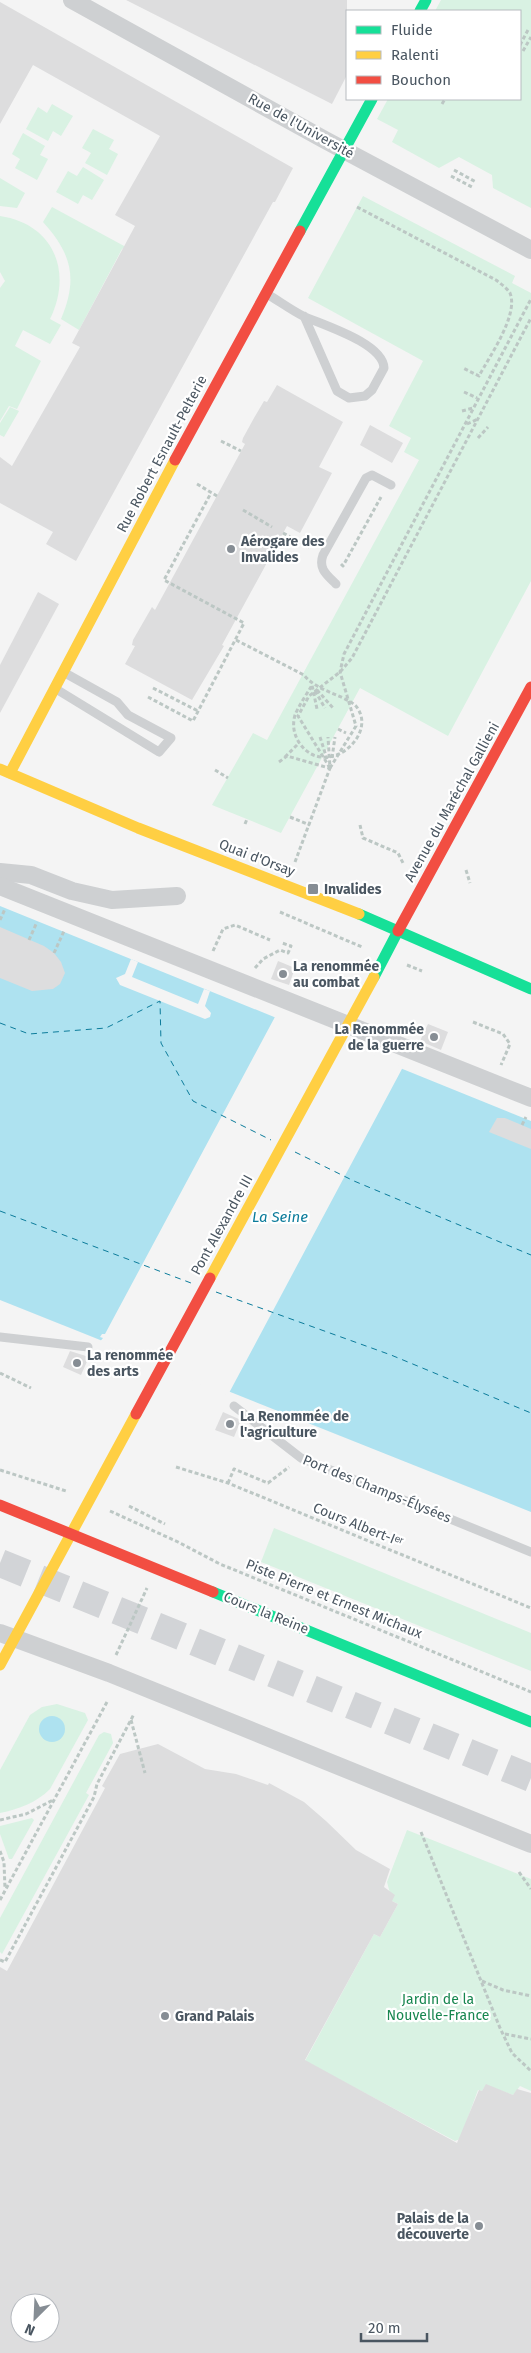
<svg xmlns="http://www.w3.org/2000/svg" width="531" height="2353" font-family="'Fira Sans',sans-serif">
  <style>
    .green { fill: #d9f2e3 }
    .water { fill: #aee2f0 }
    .pier { fill: #f4f4f4 }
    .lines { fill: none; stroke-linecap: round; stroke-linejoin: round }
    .ferry { stroke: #0c7c9b; stroke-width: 1; stroke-dasharray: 6 5; stroke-linecap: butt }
    .building { fill: #ddddde; fill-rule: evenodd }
    .primary-tunnel { stroke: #d2d4d7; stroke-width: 28; stroke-dasharray: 28 14; stroke-linecap: butt }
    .path { stroke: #bcc7c4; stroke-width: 3; stroke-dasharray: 4 2.5; stroke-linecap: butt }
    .lane { stroke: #ced0d2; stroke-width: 9 }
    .street { stroke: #ced0d2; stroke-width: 18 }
    .fast { stroke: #16e098; stroke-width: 11 }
    .slow { stroke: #ffcf43; stroke-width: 11 }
    .jam { stroke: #f24e42; stroke-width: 11 }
    .slow-bridge { stroke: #ffcf43; stroke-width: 11 }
    .jam-bridge { stroke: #f24e42; stroke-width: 11 }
    .poi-dot { fill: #868d94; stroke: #fff; stroke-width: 2 }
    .labels { text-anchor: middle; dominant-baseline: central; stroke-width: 4.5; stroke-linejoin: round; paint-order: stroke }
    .street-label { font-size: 14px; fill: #4a5661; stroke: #fff }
    .poi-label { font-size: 14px; font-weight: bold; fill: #4a5661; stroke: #fff; text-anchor: start }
    .park-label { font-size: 14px; fill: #17864f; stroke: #fff }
    .water-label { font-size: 15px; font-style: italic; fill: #0c7c9b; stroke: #fff }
  </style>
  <rect width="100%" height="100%" fill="#f4f4f4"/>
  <g class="green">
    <polygon points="441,0 531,0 531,208 493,188 492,175 459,157 439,168 392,142 398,130 377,119 388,99 520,99 520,11 435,11"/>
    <polygon points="52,104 73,116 61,136 53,131 48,141 26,129 38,107 47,113"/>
    <polygon points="93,129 114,140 109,149 118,154 107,175 85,163 91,153 82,148"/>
    <polygon points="23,133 45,146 40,155 48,159 37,180 15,168 20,159 12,154"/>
    <polygon points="83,167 104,180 92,200 83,195 78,204 56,192 68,171 77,176"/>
    <polygon points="0,178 25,193 17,208 0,206"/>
    <polygon points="363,196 515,276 512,283 531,293 531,581 448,736 360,688 281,833 212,805 253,733 267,740 419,460 404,452 411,438 389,426 423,361 308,298"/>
    <path d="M52 207 126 247 122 249 79 330 61 319C78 279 72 254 43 222Z"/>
    <path d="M0 216C54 224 73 272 50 319L61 325 50 344 23 330 15 346 41 361 17 409 9 406 0 421V288L5 281 0 272Z"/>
    <polygon points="10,407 19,411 4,437 0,435 0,423"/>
    <polygon points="274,1528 531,1633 531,1671 261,1562"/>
    <path d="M57 1704 85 1713 88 1720 50 1789C36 1803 19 1809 0 1813V1770L30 1715 42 1707Z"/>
    <polygon points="104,1732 111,1734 113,1743 86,1793 89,1795 2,1954 0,1952 0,1918 99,1735"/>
    <polygon points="32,1818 34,1820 12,1859 9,1859 0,1834 0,1826"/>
    <polygon points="407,1830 531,1879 531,2091 520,2086 513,2095 486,2085 482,2091 478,2090 460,2139 455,2141 305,2061 374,1934 380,1937 398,1904 392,1901 387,1882"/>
  </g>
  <g class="water">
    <polygon points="0,906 531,1121 531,1512 0,1300"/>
    <circle cx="52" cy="1729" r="13"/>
  </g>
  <g class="pier">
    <polygon points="131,959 138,962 132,977 198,1004 204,989 210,991 205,1006 211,1013 210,1017 205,1019 120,985 116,978 125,974"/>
    <polygon points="276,1015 403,1067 229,1393 238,1397 237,1399 99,1343 103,1338 100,1337 102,1334 105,1334"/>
  </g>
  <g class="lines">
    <g class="ferry">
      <polyline points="0,1023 29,1034 106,1028 160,1001 161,1043 193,1101 271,1140"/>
      <polyline points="295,1152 354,1181 531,1255"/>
      <polyline points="0,1211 191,1283"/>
      <polyline points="216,1292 391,1355 531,1413"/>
    </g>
  </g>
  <g class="building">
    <polygon points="126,0 347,0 347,75 332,104"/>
    <polygon points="0,2 293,168 275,202 273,202 76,561 46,544 53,532 0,503 0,457 12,466 80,347 72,343 135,226 115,215 160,136 33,65 0,124"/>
    <polygon points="277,385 343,422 319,467 332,473 300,533 287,526 222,645 224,646 192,700 125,664 135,646 132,645 133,640 152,607 155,610 245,444 242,442 243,438 254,418 264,401 267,402"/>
    <polygon points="370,425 403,443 392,463 360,445"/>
    <polygon points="38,592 59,604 0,713 0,665"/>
    <polygon points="0,927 44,946 54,953 61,962 65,973 60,984 53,989 32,991 0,978"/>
    <polygon points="278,961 295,968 289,985 271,979"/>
    <polygon points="428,1024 448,1032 441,1050 420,1041"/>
    <polygon points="497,1118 505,1118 531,1129 531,1149 489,1132"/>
    <polygon points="70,1351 89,1357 81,1375 63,1367"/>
    <polygon points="223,1412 241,1420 234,1437 215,1430"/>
    <path d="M158 1744 205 1769 236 1774 268 1785 269 1783 304 1802 326 1821 356 1850 390 1869 384 1887 395 1895 392 1901 398 1904 380 1937 374 1934 305 2060 457 2143 479 2090 482 2091 486 2084 513 2095 517 2089 531 2093V2353H0V1967L7 1971 105 1788 102 1786 120 1754ZM20 2303H50V2333H20Z"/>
  </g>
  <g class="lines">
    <polyline class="primary-tunnel" points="0,1563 531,1778"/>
    <g class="path">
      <polyline points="520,45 529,28"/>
      <polyline points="523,51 531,37"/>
      <polyline points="442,104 445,99"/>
      <polyline points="454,170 476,182"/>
      <polyline points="451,176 472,187"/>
      <path d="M357 207 496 280C501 284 507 288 510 293 519 315 489 357 479 376L463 368"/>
      <polyline points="464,392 477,398"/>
      <polyline points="462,411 473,408"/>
      <polyline points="467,424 478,419"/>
      <polyline points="478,438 488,427"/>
      <polyline points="221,441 241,451"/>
      <polyline points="197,484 217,496"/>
      <polyline points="243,510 272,527"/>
      <polyline points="283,533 311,548"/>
      <polyline points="341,564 343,566 381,497"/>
      <path d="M236 640 304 675C318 693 351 696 358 709 376 737 326 779 300 744 294 735 292 726 295 715 299 705 307 694 312 685L317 709"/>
      <polyline points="153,688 198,711"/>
      <polyline points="317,690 333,708"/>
      <polyline points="315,691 325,708"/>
      <polyline points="148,697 193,721 244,623 164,580 211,493"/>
      <polyline points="338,729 346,733"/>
      <polyline points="320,737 327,759"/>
      <polyline points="285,757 299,743"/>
      <polyline points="332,758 335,737"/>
      <polyline points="279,762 287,756 329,768"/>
      <polyline points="330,768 298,716 309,696 340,672 352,658 531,318"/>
      <polyline points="330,768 356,726 340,672 344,654 531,299"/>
      <polyline points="215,770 228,778"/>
      <polyline points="290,817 310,825"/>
      <polyline points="245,824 247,819"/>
      <polyline points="360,825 363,838 398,853 403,863"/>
      <polyline points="295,862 330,768 328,737"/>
      <polyline points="466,870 470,883"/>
      <polyline points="280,912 362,947"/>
      <polyline points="0,920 5,909"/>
      <polyline points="29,940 37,922"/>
      <polyline points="213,951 223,929 235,925 270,940"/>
      <polyline points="54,953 64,931"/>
      <polyline points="407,965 422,971"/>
      <polyline points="255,968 263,959 280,950 288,953 291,946 282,943"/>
      <polyline points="473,1022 503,1034 510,1044 501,1065"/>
      <polyline points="522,1125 526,1117"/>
      <polyline points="0,1373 31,1388"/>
      <polyline points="176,1467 228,1483 531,1608"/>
      <polyline points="0,1470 66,1491"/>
      <polyline points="228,1483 234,1469 268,1483 289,1467"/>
      <polyline points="129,1506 165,1524"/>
      <polyline points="110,1511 178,1542 220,1564 531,1692"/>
      <polyline points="116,1655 147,1588"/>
      <polyline points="131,1720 145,1773"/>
      <polyline points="0,1820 26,1814 53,1800"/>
      <polyline points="421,1832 500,2028 512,2053 531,2071"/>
      <polyline points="0,1851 4,1862 5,1889"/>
      <polyline points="519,1872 531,1889"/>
      <polyline points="0,1900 107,1702"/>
      <polyline points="0,1960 5,1962 94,1797 97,1784 134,1714"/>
      <polyline points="482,1981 503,1990 531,1996"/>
      <polyline points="505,2034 531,2039"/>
    </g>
    <g class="lane">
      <path d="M267 294C279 301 291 310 303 316 323 325 383 343 384 368L372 390 365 396 349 398 337 391 304 316"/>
      <path d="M336 584C327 575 318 569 323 555L366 478 372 475 391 485"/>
      <polyline points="56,689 159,752 171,738 128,715 117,702 65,673"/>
      <polyline points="0,1337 88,1347"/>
      <polyline points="234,1406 301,1458 531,1552"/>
    </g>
    <g class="street">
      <polyline points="72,0 325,140 531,250"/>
      <polyline points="0,872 31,875 72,891 112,900 177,896"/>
      <polyline points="0,886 531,1098"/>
      <polyline points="0,1633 109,1673 531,1844"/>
    </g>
    <g class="fast">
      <polyline points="420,11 426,0"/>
      <polyline points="300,231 372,99"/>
      <polyline points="359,914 531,989"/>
      <polyline points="374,977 398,931"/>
      <polyline points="213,1592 531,1722"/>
    </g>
    <g class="slow">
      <polyline points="0,769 138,828 359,914"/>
      <polyline points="10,773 175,460"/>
      <polyline points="0,1665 136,1414"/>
    </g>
    <g class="jam">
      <polyline points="175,460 300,231"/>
      <polyline points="398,931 531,687"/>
      <polyline points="0,1505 213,1592"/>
    </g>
    <polyline class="slow-bridge" points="210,1278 374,977"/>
    <polyline class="jam-bridge" points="136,1414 210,1278"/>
  </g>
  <g class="poi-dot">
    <circle cx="231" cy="549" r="5"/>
    <rect x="307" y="883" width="12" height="12" rx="2.5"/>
    <circle cx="283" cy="974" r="5"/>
    <circle cx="434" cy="1037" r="5"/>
    <circle cx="77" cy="1363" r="5"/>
    <circle cx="230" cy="1424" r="5"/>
    <circle cx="165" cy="2016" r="5"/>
    <circle cx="479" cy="2226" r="5"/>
  </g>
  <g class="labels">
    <g class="street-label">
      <text transform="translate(301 126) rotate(29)">Rue de l'Université</text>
      <text transform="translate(162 454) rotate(-62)">Rue Robert Esnault-Pelterie</text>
      <text transform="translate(452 802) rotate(-61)">Avenue du Maréchal Gallieni</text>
      <text transform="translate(257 858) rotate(21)">Quai d'Orsay</text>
      <text transform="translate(222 1225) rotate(-61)">Pont Alexandre III</text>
      <text transform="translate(377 1489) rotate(22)">Port des Champs-Élysées</text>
      <text transform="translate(358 1525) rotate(22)">Cours Albert-Iᵉʳ</text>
      <text transform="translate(334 1599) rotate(22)">Piste Pierre et Ernest Michaux</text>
      <text transform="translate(266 1613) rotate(22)">Cours la Reine</text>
    </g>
    <g class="poi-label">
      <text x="241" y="541">Aérogare des<tspan x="241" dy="16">Invalides</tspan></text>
      <text x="324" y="889">Invalides</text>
      <text x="293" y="966">La renommée<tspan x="293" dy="16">au combat</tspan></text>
      <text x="424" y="1029" text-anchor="end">La Renommée<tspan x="424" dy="16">de la guerre</tspan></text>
      <text x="87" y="1355">La renommée<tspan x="87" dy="16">des arts</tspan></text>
      <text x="240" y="1416">La Renommée de<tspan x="240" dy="16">l'agriculture</tspan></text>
      <text x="175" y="2016">Grand Palais</text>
      <text x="469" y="2218" text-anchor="end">Palais de la<tspan x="469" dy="16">découverte</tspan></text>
    </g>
    <g class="park-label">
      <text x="438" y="1999">Jardin de la<tspan x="438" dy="16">Nouvelle-France</tspan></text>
    </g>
    <g class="water-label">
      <text x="280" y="1217">La Seine</text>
    </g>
  </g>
  <rect x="346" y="10" width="175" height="90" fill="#ffffff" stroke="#b7bbc0"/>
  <rect x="356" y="26" width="25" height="8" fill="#16e098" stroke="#b7bbc0"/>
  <text x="391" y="35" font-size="15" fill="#4a5661">Fluide</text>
  <rect x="356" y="51" width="25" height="8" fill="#ffcf43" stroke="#b7bbc0"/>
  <text x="391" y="60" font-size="15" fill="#4a5661">Ralenti</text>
  <rect x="356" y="76" width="25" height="8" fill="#f24e42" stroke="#b7bbc0"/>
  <text x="391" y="85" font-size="15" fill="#4a5661">Bouchon</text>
  <g transform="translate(35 2318) rotate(204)"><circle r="24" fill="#ffffff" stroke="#b7bbc0"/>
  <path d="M0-4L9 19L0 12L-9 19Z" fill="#868d94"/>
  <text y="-8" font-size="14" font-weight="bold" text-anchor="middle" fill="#4a5661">N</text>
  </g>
  <path d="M361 2333v8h66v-8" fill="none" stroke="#4a5661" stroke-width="2.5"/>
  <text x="368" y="2333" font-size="15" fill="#4a5661" stroke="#ffffff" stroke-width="4" paint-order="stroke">20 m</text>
</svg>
